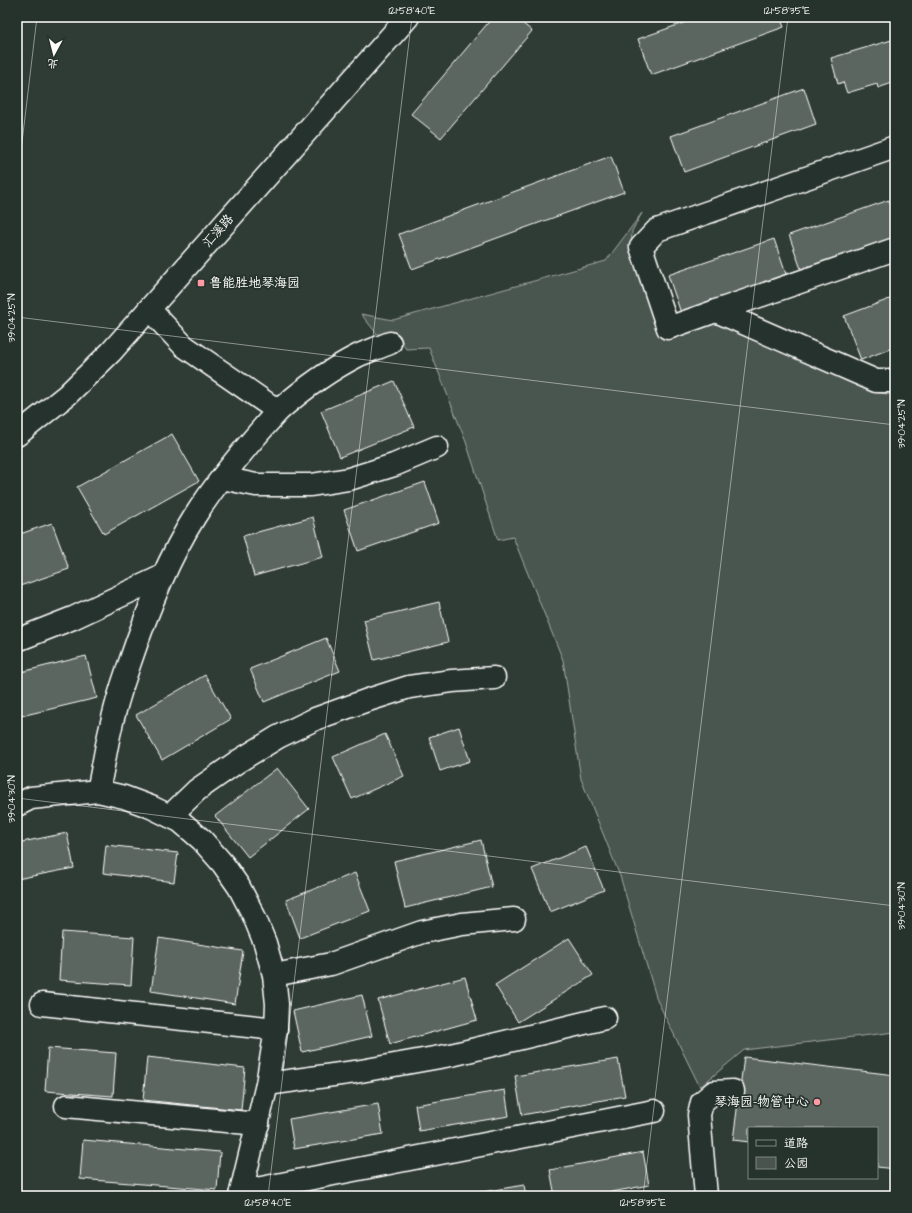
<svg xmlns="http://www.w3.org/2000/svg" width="912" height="1213" font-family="'Architects Daughter','LXGW WenKai TC',sans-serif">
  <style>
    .green { fill: #4a544f; stroke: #a4aaa7 }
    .building { fill: #5b6661; stroke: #fff }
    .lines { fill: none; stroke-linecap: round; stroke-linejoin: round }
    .street-casing { stroke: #fff; stroke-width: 25 }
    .secondary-casing { stroke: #fff; stroke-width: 25 }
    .path { stroke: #fff; stroke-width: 2.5; stroke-dasharray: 4 3; stroke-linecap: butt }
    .street { stroke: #26332d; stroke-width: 22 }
    .secondary { stroke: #26332d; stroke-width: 22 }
    .ticks { fill: none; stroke: #fff; stroke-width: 1; stroke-opacity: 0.45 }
    .poi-dot { fill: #ff9aa2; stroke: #26332d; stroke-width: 1.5 }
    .labels { text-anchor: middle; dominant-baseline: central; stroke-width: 3.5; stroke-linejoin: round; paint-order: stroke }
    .street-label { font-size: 13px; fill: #fff; stroke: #26332d }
    .poi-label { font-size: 13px; fill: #fff; stroke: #26332d; text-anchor: start }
    .neatline { fill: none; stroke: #fff; stroke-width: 1.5 }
    .ticks-label { font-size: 10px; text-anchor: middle; fill: #fff }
  </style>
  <rect width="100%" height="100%" fill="#2f3b35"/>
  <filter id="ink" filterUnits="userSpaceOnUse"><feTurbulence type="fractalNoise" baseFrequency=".025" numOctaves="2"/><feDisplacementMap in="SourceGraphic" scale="8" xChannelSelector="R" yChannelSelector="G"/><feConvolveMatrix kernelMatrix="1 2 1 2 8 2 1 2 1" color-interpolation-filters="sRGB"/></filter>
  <g filter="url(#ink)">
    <polygon class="green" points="642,213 632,231 631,250 663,339 716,322 872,392 895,395 895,1032 744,1050 700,1087 657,1000 620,876 581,779 563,660 513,537 498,540 466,442 429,348 406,349 397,335 377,334 361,314 393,320 606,261"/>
    <g class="building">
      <polygon points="493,17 515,17 532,31 441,138 411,114"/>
      <polygon points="700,17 780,17 784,27 651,75 638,39"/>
      <polygon points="895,39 895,78 894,79 895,82 878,88 877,84 847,93 843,82 838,84 831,58"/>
      <polygon points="804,88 816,124 684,172 671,136"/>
      <polygon points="611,156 624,192 412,269 399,234"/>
      <polygon points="889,200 895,216 895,240 802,272 789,235"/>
      <polygon points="774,239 787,277 681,313 668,275"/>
      <polygon points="895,297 895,347 861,360 844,316"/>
      <polygon points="394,381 414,427 340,457 321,411"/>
      <polygon points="172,434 199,481 104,534 77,487"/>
      <polygon points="425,482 439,523 358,551 344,510"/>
      <polygon points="313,517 323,557 254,576 243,536"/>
      <polygon points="52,523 69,569 17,587 17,535"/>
      <polygon points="439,602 448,642 374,660 364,620"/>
      <polygon points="326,638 340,671 264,702 250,669"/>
      <polygon points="86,656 97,698 17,717 17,673"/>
      <polygon points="205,675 231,719 162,760 136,715"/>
      <polygon points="459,727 470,761 440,771 429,737"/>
      <polygon points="385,734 404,776 352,799 333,757"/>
      <polygon points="277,768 309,809 248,857 215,816"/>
      <polygon points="67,833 74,868 17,879 17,843"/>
      <polygon points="481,840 492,887 405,908 394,861"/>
      <polygon points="106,845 178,853 174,882 103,873"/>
      <polygon points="586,847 604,890 550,912 532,869"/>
      <polygon points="355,873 370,911 300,938 286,900"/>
      <polygon points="62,932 134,937 131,985 59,980"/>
      <polygon points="159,938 243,951 235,1004 151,991"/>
      <polygon points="569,938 593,975 518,1022 495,985"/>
      <polygon points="465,977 477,1020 390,1044 378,1000"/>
      <polygon points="362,995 372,1036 302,1052 293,1011"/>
      <polygon points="48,1048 116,1053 113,1096 45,1091"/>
      <polygon points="147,1057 245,1068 241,1110 143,1100"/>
      <polygon points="744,1057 895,1075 895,1169 877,1167 877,1128 749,1128 749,1142 733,1140"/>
      <polygon points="618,1059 625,1096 522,1115 515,1076"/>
      <polygon points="505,1090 509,1116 419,1131 415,1105"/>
      <polygon points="378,1104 383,1134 294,1149 289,1119"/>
      <polygon points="83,1140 220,1152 217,1190 80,1179"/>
      <polygon points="643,1152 649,1185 591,1196 555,1196 550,1170"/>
      <polygon points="524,1185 526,1196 458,1196"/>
    </g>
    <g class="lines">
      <g class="street-casing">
        <g id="street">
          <polyline points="895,147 657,230 641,247 668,328 716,311 876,381 895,381"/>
          <polyline points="716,311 895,249"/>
          <path d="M278 411C302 390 329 370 359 355 369 351 380 347 390 343"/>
          <polyline points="222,478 256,485 311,485 349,479 394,465 437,447"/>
          <polyline points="17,640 73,618 163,576"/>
          <path d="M98 791C102 773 105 754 109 735 114 711 121 688 129 665 146 614 166 562 195 516 219 478 248 444 278 411L184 346 149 309"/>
          <polyline points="17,805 31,798 98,791 124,797 151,807 180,821 202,840 223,864 239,887 254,916 265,943 274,975 277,1004 276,1029 267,1084 240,1196"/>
          <polyline points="170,816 197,790 237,762 278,737 315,719 365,701 409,687 452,681 494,678"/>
          <polyline points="274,975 331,964 422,932 462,924 514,919"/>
          <polyline points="42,1004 276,1029"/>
          <polyline points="267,1084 355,1072 451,1055 605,1018"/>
          <polyline points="66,1106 258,1124"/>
          <polyline points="241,1192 654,1111"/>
          <polyline points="706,1196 699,1115 702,1102 714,1092 733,1091"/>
        </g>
      </g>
      <g class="secondary-casing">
        <polyline id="secondary" points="17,435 67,395 111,352 408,17"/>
      </g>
      <g class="path">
        <path d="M17 1056C22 1066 23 1088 17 1097"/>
        <polyline points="17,1131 20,1142 17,1154"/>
      </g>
      <use href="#street" class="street"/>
      <use href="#secondary" class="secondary"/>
    </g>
  </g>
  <path class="ticks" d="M17 184 37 17M17 317 895 425M17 798 895 906M268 1196 412 17M643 1196 788 17"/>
  <g class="poi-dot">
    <rect x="197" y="279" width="8" height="8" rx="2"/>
    <circle cx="817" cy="1102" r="4"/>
  </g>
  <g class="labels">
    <g class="street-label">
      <text transform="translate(218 231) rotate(-48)">汇溪路</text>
    </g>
    <g class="poi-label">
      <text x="209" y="283">鲁能胜地琴海园</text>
      <text x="809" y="1102" text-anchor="end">琴海园-物管中心</text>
    </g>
  </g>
  <rect width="912" height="1213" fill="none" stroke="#26332d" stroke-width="44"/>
  <rect x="748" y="1127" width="130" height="52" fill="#26332d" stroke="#7d8581"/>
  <rect x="756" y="1140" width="20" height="6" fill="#26332d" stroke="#7d8581"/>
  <text x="784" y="1147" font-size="12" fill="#ffffff">道路</text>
  <rect x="756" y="1157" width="20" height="12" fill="#4a544f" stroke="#7d8581"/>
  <text x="784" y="1167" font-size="12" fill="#ffffff">公园</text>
  <g transform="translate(54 54) rotate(187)" stroke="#26332d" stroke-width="3" paint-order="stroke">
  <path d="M0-3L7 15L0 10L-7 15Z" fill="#ffffff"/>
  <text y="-6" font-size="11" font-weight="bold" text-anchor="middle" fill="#ffffff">北</text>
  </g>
  <rect x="22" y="22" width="868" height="1169" class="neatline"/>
  <g class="ticks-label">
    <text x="412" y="14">121°58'40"E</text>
    <text x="787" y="14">121°58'35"E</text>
    <text transform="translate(11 318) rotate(-90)" y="4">39°04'25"N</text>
    <text transform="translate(901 424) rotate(-90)" y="4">39°04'25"N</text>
    <text transform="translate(11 799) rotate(-90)" y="4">39°04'30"N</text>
    <text transform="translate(901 906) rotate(-90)" y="4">39°04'30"N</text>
    <text x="268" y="1206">121°58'40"E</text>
    <text x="643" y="1206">121°58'35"E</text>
  </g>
</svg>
